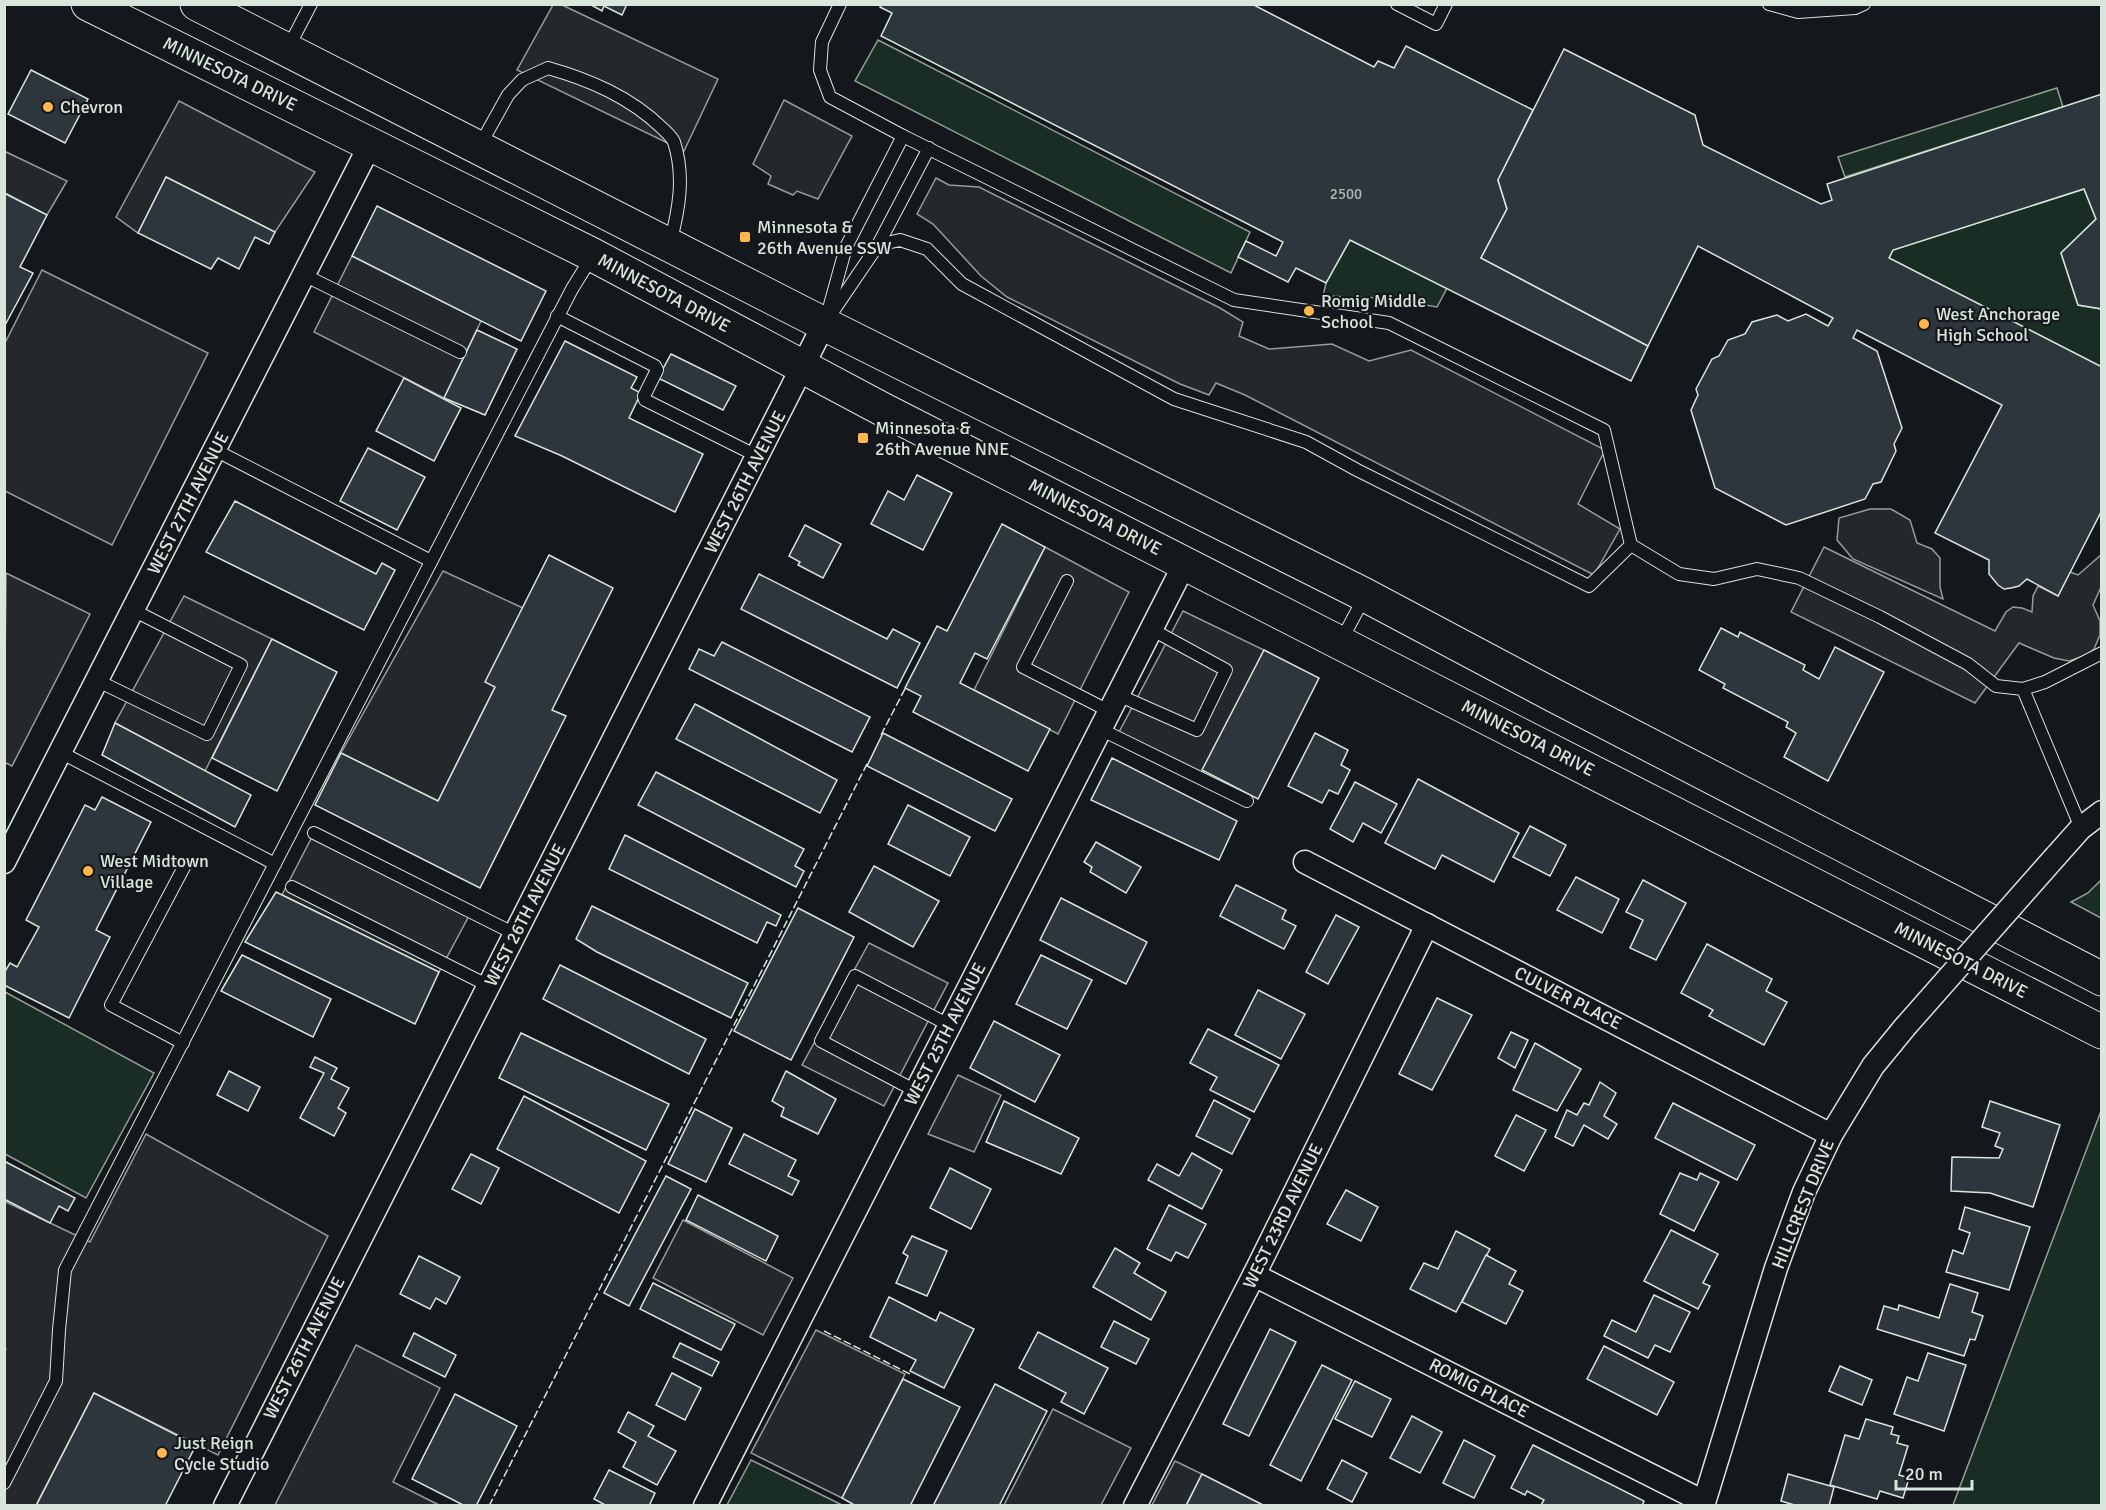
<svg xmlns="http://www.w3.org/2000/svg" width="2106" height="1510" font-family="Signika,sans-serif">
  <style>
    .green { fill: #1a2d24; stroke: #939e99; stroke-width: 1.5 }
    .parking { fill: #24282b; stroke: #939e99; stroke-width: 1.5 }
    .building { fill: #2c363c; stroke: #d8e6dc; stroke-width: 1.5 }
    .lines { fill: none; stroke-linecap: round; stroke-linejoin: round }
    .service-casing { stroke: #d8e6dc; stroke-width: 14 }
    .minor-casing { stroke: #d8e6dc; stroke-width: 25 }
    .primary-casing { stroke: #d8e6dc; stroke-width: 35 }
    .service { stroke: #14181c; stroke-width: 12 }
    .minor { stroke: #14181c; stroke-width: 22 }
    .primary { stroke: #14181c; stroke-width: 33 }
    .minor-bridge-casing { stroke: #d8e6dc; stroke-width: 25; stroke-linecap: butt }
    .minor-bridge { stroke: #14181c; stroke-width: 22 }
    .fence { stroke: #d8e6dc; stroke-width: 1.5; stroke-dasharray: 8 3; stroke-linecap: butt }
    .poi-dot { fill: #ffb74d; stroke: #14181c; stroke-width: 2 }
    .labels { text-anchor: middle; dominant-baseline: central; stroke-width: 4.5; stroke-linejoin: round; paint-order: stroke }
    .number-label { font-size: 15px; fill: #adbab4 }
    .street-label { font-size: 18px; fill: #d8e6dc; stroke: #14181c }
    .poi-label { font-size: 18px; fill: #d8e6dc; stroke: #14181c; text-anchor: start }
  </style>
  <rect width="100%" height="100%" fill="#14181c"/>
  <g class="green">
    <polygon points="878,40 1250,232 1231,273 855,81"/>
    <polygon points="2057,88 2063,107 1845,177 1838,157"/>
    <polygon points="2084,189 2096,219 2061,253 2078,305 2101,309 2101,367 1889,258 1893,250"/>
    <polygon points="1350,240 1447,288 1437,307 1384,298 1323,296 1326,283"/>
    <polygon points="2101,880 2101,918 2071,902 2088,893"/>
    <polygon points="5,992 154,1073 86,1198 5,1154"/>
    <polygon points="2101,1111 2101,1505 1953,1505"/>
    <polygon points="751,1460 842,1505 727,1505"/>
  </g>
  <g class="parking">
    <polygon points="560,4 718,79 684,151 517,70 553,5"/>
    <polygon points="784,100 852,136 818,199 797,191 793,195 768,184 771,176 753,164"/>
    <polygon points="179,101 315,172 275,232 166,177 138,233 116,217"/>
    <polygon points="4,151 67,181 47,215 5,193"/>
    <polygon points="936,178 949,185 979,187 1220,308 1243,322 1239,336 1269,349 1332,344 1369,361 1411,350 1605,450 1578,504 1620,529 1594,575 1245,395 1216,383 1209,395 1180,384 1007,297 981,276 933,224 917,214"/>
    <polygon points="352,256 481,321 444,398 314,332"/>
    <polygon points="42,270 208,353 112,545 5,491 5,343"/>
    <polygon points="1870,509 1891,509 1910,520 1917,543 1932,549 1940,558 1940,587 1943,599 1853,559 1837,540 1839,518"/>
    <polygon points="1045,547 1129,592 1058,734 974,690"/>
    <polygon points="1824,547 1995,631 2006,612 2013,607 2022,608 2032,612 2033,596 2038,586 2058,596 2070,572 2078,575 2101,555 2101,587 2093,605 2100,621 2100,635 2094,649 2087,655 2069,661 2054,658 2019,643 1975,703 1791,612"/>
    <polygon points="443,571 523,608 495,687 438,801 341,753"/>
    <polygon points="6,573 90,614 12,766 4,762"/>
    <polygon points="184,596 272,639 205,771 115,723"/>
    <polygon points="1183,611 1264,650 1201,778 1117,736"/>
    <polygon points="314,833 471,912 439,972 282,895"/>
    <polygon points="869,943 948,983 884,1106 802,1065"/>
    <polygon points="958,1075 1001,1095 974,1152 928,1134"/>
    <polygon points="146,1134 328,1236 218,1455 94,1393 36,1505 5,1505 4,1353 6,1349 4,1348 4,1201 90,1242"/>
    <polygon points="683,1220 793,1278 763,1335 653,1278"/>
    <polygon points="816,1330 905,1374 842,1498 751,1453"/>
    <polygon points="356,1345 440,1388 393,1482 439,1505 275,1505"/>
    <polygon points="1053,1409 1131,1448 1101,1505 1004,1505"/>
    <polygon points="1175,1461 1202,1474 1186,1505 1152,1505"/>
  </g>
  <g class="building">
    <polygon points="627,4 622,15 604,6 602,11 591,5"/>
    <polygon points="881,4 1252,4 1374,67 1378,61 1394,68 1406,46 1533,110 1498,180 1507,209 1481,258 1648,346 1631,381 1350,240 1326,283 1296,268 1288,282 1238,257 1246,241 1276,256 1283,242 881,36 892,13 880,7"/>
    <polygon points="1564,49 1695,115 1703,145 1821,204 1832,200 1827,184 2102,94 2102,309 2078,305 2061,253 2096,219 2084,189 1893,250 1889,258 2102,367 2102,510 2058,596 2027,579 2019,586 2011,588 2004,589 1998,585 1989,574 1989,560 1935,533 2002,405 1857,330 1853,338 1877,351 1902,428 1894,444 1896,451 1881,482 1873,484 1865,499 1786,525 1715,488 1691,410 1698,395 1696,389 1712,359 1719,356 1728,340 1745,334 1752,322 1777,315 1788,321 1806,314 1828,326 1833,318 1698,246 1648,346 1481,258 1507,209 1498,180"/>
    <polygon points="31,70 88,99 65,143 8,114"/>
    <polygon points="166,177 275,232 269,244 255,237 239,269 218,258 211,269 138,233"/>
    <polygon points="4,193 47,215 20,267 33,273 4,327"/>
    <polygon points="377,206 546,291 521,341 352,256"/>
    <polygon points="477,330 517,349 485,415 444,398"/>
    <polygon points="565,341 637,377 631,388 641,393 629,418 703,454 675,512 562,456 515,436"/>
    <polygon points="671,354 736,386 723,410 658,378"/>
    <polygon points="404,378 461,408 434,461 376,431"/>
    <polygon points="368,448 425,477 397,530 340,501"/>
    <polygon points="917,475 952,493 923,550 871,524 888,491 904,500"/>
    <polygon points="235,501 376,574 382,563 395,570 364,630 206,552"/>
    <polygon points="1002,524 1045,547 987,659 975,653 960,683 1050,729 1028,771 913,712 921,696 905,688 937,626 947,631"/>
    <polygon points="805,525 841,544 823,578 798,565 800,562 789,556"/>
    <polygon points="549,555 613,588 552,710 566,716 480,888 315,805 341,753 438,801 495,687 485,682"/>
    <polygon points="759,574 887,639 893,629 920,643 897,688 741,609"/>
    <polygon points="1721,628 1738,637 1740,632 1805,665 1803,670 1819,679 1835,647 1884,672 1828,781 1784,757 1796,733 1786,727 1788,722 1723,688 1725,684 1699,670"/>
    <polygon points="272,639 337,672 277,791 212,758"/>
    <polygon points="722,642 870,717 852,752 689,669 699,649 714,656"/>
    <polygon points="1264,650 1319,678 1258,799 1202,770"/>
    <polygon points="695,704 837,780 820,813 676,739"/>
    <polygon points="115,723 251,795 235,827 102,755"/>
    <polygon points="883,733 1012,799 995,831 867,766"/>
    <polygon points="1315,733 1348,750 1341,765 1350,770 1338,794 1329,790 1322,803 1288,786"/>
    <polygon points="1112,758 1237,821 1219,860 1091,800"/>
    <polygon points="656,772 804,849 795,866 804,871 796,887 638,805"/>
    <polygon points="1418,779 1519,833 1494,882 1442,855 1435,869 1385,843"/>
    <polygon points="1355,782 1397,804 1381,833 1363,823 1353,842 1330,829"/>
    <polygon points="102,797 151,822 96,930 110,937 69,1018 4,985 4,973 10,963 17,967 39,927 26,920 85,805 95,810"/>
    <polygon points="908,805 970,837 950,876 888,844"/>
    <polygon points="1530,826 1566,845 1550,876 1513,857"/>
    <polygon points="625,835 781,915 776,926 767,922 757,943 609,869"/>
    <polygon points="1096,842 1141,867 1126,893 1090,872 1092,867 1084,862"/>
    <polygon points="874,866 939,901 913,947 849,912"/>
    <polygon points="1576,877 1619,899 1602,933 1557,910"/>
    <polygon points="1643,880 1686,903 1656,960 1630,948 1643,920 1626,912"/>
    <polygon points="1236,885 1286,910 1282,919 1296,926 1284,949 1220,916"/>
    <polygon points="276,892 439,972 415,1024 245,942"/>
    <polygon points="1061,898 1147,942 1126,984 1040,940"/>
    <polygon points="592,906 748,983 731,1018 597,952 576,939"/>
    <polygon points="798,908 854,937 791,1060 734,1031"/>
    <polygon points="1336,915 1359,927 1328,984 1306,972"/>
    <polygon points="1707,944 1772,979 1766,991 1787,1002 1764,1045 1709,1016 1713,1010 1681,993"/>
    <polygon points="242,955 331,999 313,1037 221,991"/>
    <polygon points="1041,955 1092,980 1067,1029 1016,1004"/>
    <polygon points="560,965 706,1039 689,1074 543,999"/>
    <polygon points="1258,990 1305,1014 1281,1059 1235,1035"/>
    <polygon points="1437,998 1472,1015 1432,1090 1399,1074"/>
    <polygon points="994,1021 1060,1055 1035,1102 970,1068"/>
    <polygon points="1208,1029 1279,1065 1254,1112 1210,1090 1217,1077 1190,1063"/>
    <polygon points="1511,1032 1528,1040 1515,1068 1498,1058"/>
    <polygon points="521,1033 669,1104 646,1150 499,1078"/>
    <polygon points="1535,1043 1581,1069 1557,1111 1513,1090"/>
    <polygon points="315,1057 337,1068 331,1079 349,1088 338,1108 346,1113 334,1136 300,1118 324,1073 310,1067"/>
    <polygon points="229,1071 260,1087 248,1111 217,1095"/>
    <polygon points="786,1071 836,1099 818,1134 781,1116 784,1108 772,1101"/>
    <polygon points="1600,1082 1616,1093 1604,1116 1617,1124 1608,1139 1584,1125 1573,1146 1555,1137 1567,1110 1577,1115 1584,1103 1589,1105"/>
    <polygon points="524,1096 646,1161 619,1213 497,1149"/>
    <polygon points="1214,1100 1250,1119 1232,1154 1196,1136"/>
    <polygon points="1004,1101 1079,1138 1061,1174 986,1142"/>
    <polygon points="1990,1101 2060,1125 2033,1207 1990,1193 1951,1191 1952,1157 1999,1158 2003,1149 1995,1146 2000,1133 1982,1127"/>
    <polygon points="1673,1103 1755,1145 1737,1180 1655,1138"/>
    <polygon points="695,1109 732,1128 706,1182 668,1164"/>
    <polygon points="1516,1115 1546,1130 1524,1171 1495,1156"/>
    <polygon points="744,1134 796,1160 788,1176 799,1181 792,1195 729,1164"/>
    <polygon points="1192,1153 1222,1170 1202,1209 1148,1180 1157,1164 1179,1176"/>
    <polygon points="471,1154 499,1168 481,1204 452,1189"/>
    <polygon points="4,1161 75,1198 68,1211 59,1206 50,1223 4,1199"/>
    <polygon points="950,1168 991,1189 971,1229 930,1208"/>
    <polygon points="1680,1173 1697,1180 1700,1173 1719,1182 1694,1231 1660,1214"/>
    <polygon points="666,1176 691,1189 629,1306 604,1293"/>
    <polygon points="1346,1190 1378,1207 1361,1241 1327,1224"/>
    <polygon points="698,1195 778,1236 766,1261 686,1220"/>
    <polygon points="1169,1205 1206,1224 1188,1258 1176,1252 1171,1261 1147,1249"/>
    <polygon points="1965,1207 2030,1227 2009,1290 1946,1272 1953,1250 1963,1254 1970,1233 1959,1229"/>
    <polygon points="1671,1230 1718,1254 1703,1283 1710,1286 1698,1309 1644,1281"/>
    <polygon points="1456,1231 1490,1249 1456,1312 1410,1289 1424,1263 1438,1269"/>
    <polygon points="912,1236 947,1251 927,1296 896,1283 908,1256 903,1253"/>
    <polygon points="1115,1248 1140,1263 1134,1273 1166,1292 1151,1320 1093,1287"/>
    <polygon points="1486,1255 1516,1271 1509,1284 1523,1291 1506,1324 1462,1302"/>
    <polygon points="419,1256 460,1277 446,1304 436,1298 430,1309 400,1294"/>
    <polygon points="653,1283 735,1324 721,1350 640,1309"/>
    <polygon points="1950,1284 1978,1293 1972,1312 1983,1316 1975,1340 1970,1339 1964,1356 1877,1329 1884,1306 1898,1310 1899,1305 1939,1318"/>
    <polygon points="1654,1295 1690,1312 1670,1352 1655,1345 1648,1358 1604,1336 1612,1320 1636,1332"/>
    <polygon points="889,1297 936,1321 940,1312 974,1329 944,1388 910,1371 916,1360 870,1337"/>
    <polygon points="1114,1321 1149,1339 1136,1364 1101,1347"/>
    <polygon points="1270,1329 1296,1342 1249,1436 1223,1424"/>
    <polygon points="1038,1332 1108,1368 1084,1414 1061,1402 1066,1393 1019,1368"/>
    <polygon points="414,1333 456,1355 445,1377 403,1356"/>
    <polygon points="680,1343 719,1362 712,1376 673,1357"/>
    <polygon points="1604,1346 1674,1382 1657,1415 1587,1379"/>
    <polygon points="1928,1353 1966,1365 1944,1431 1894,1414 1907,1377 1918,1381"/>
    <polygon points="1322,1365 1352,1380 1301,1481 1270,1465"/>
    <polygon points="1840,1366 1872,1380 1862,1405 1829,1391"/>
    <polygon points="672,1373 701,1388 685,1420 656,1405"/>
    <polygon points="903,1379 960,1407 910,1506 856,1506 842,1498"/>
    <polygon points="1355,1381 1391,1399 1372,1437 1335,1419"/>
    <polygon points="995,1384 1047,1411 999,1506 933,1506"/>
    <polygon points="94,1393 196,1445 165,1506 36,1506"/>
    <polygon points="455,1394 517,1426 476,1506 465,1506 412,1479"/>
    <polygon points="628,1412 654,1426 648,1436 676,1451 657,1485 623,1467 636,1442 618,1432"/>
    <polygon points="1412,1416 1442,1432 1420,1473 1390,1458"/>
    <polygon points="1866,1419 1893,1427 1891,1434 1899,1436 1897,1443 1908,1446 1899,1475 1909,1478 1903,1498 1880,1491 1877,1499 1830,1485 1845,1435 1859,1439"/>
    <polygon points="1464,1440 1495,1456 1474,1498 1443,1483"/>
    <polygon points="1533,1445 1644,1501 1642,1506 1541,1505 1544,1500 1527,1491 1525,1495 1511,1488"/>
    <polygon points="1342,1460 1367,1473 1352,1502 1327,1489"/>
    <polygon points="609,1470 655,1493 649,1506 607,1506 594,1499"/>
    <polygon points="1202,1474 1265,1506 1186,1506"/>
    <polygon points="1788,1474 1834,1487 1829,1506 1798,1506 1781,1501"/>
  </g>
  <g class="lines">
    <g class="service-casing">
      <g id="service">
        <polyline points="840,4 822,42 820,70 830,97 903,136 1234,300 1389,323 1604,430 1631,545"/>
        <polyline points="1397,4 1436,24 1446,4"/>
        <polyline points="1769,4 1798,12 1855,8 1864,4"/>
        <polyline points="287,50 311,4"/>
        <path d="M479 147 508 95 522 80 548 68C590 80 630 97 662 128 666 132 672 137 674 142 685 176 679 210 670 243"/>
        <polyline points="878,245 900,240 927,249 962,284 1174,399 1306,442 1357,470 1589,586 1631,545 1679,574 1714,579 1757,569 1799,578 1880,617 1968,664 1996,686 2023,689 2081,828"/>
        <polyline points="304,275 460,352"/>
        <polyline points="828,312 846,247 903,136"/>
        <polyline points="557,316 655,366 657,370 644,396 645,400 757,456"/>
        <polyline points="825,323 878,245 929,148"/>
        <polyline points="215,450 431,561"/>
        <polyline points="1067,581 1023,667 1109,711"/>
        <polyline points="1341,641 1365,596"/>
        <polyline points="96,680 207,734 241,665 133,610"/>
        <polyline points="2023,689 2045,682 2102,653"/>
        <polyline points="1118,695 1197,730 1226,670 1151,629"/>
        <polyline points="1100,729 1247,801"/>
        <polyline points="60,752 275,864"/>
        <polyline points="314,833 515,934"/>
        <polyline points="292,887 489,986"/>
        <polyline points="183,1043 111,1005 184,867"/>
        <polyline points="916,1091 821,1041 855,976 949,1025"/>
        <polyline points="4,1483 56,1381 59,1330 65,1270 572,289 593,255"/>
      </g>
    </g>
    <g class="minor-casing">
      <g id="minor">
        <polyline points="2056,856 2081,828 2102,812"/>
        <polyline points="4,862 371,143"/>
        <polyline points="1305,862 1831,1135"/>
        <polyline points="1254,1275 1704,1502"/>
        <polyline points="225,1506 824,324"/>
        <polyline points="705,1506 1185,563"/>
        <polyline points="1135,1506 1254,1275 1427,925"/>
        <polyline points="1703,1506 1776,1268 1804,1192 1831,1135 1873,1066 1905,1027"/>
      </g>
    </g>
    <g class="primary-casing">
      <g id="primary">
        <polyline points="88,4 593,255 882,409 2102,1032"/>
        <polyline points="197,4 824,324 1365,595 1553,695 2102,979"/>
      </g>
    </g>
    <use href="#service" class="service"/>
    <use href="#minor" class="minor"/>
    <use href="#primary" class="primary"/>
    <g class="minor-bridge-casing">
      <polyline id="minor-bridge" points="1905,1027 2056,856"/>
    </g>
    <use href="#minor-bridge" class="minor-bridge"/>
    <g class="fence">
      <polyline points="881,735 907,685"/>
      <polyline points="824,1331 910,1374"/>
      <polyline points="489,1506 868,762"/>
    </g>
  </g>
  <g class="poi-dot">
    <circle cx="48" cy="107" r="6"/>
    <rect x="739" y="231" width="12" height="12" rx="3"/>
    <circle cx="1309" cy="311" r="6"/>
    <circle cx="1924" cy="324" r="6"/>
    <rect x="857" y="432" width="12" height="12" rx="3"/>
    <circle cx="88" cy="871" r="6"/>
    <circle cx="162" cy="1453" r="6"/>
  </g>
  <g class="labels">
    <g class="number-label">
      <text x="1346" y="194">2500</text>
    </g>
    <g class="street-label">
      <text transform="translate(230 74) rotate(26)">MINNESOTA DRIVE</text>
      <text transform="translate(664 293) rotate(28)">MINNESOTA DRIVE</text>
      <text transform="translate(745 482) rotate(-63)">WEST 26TH AVENUE</text>
      <text transform="translate(188 503) rotate(-63)">WEST 27TH AVENUE</text>
      <text transform="translate(1095 517) rotate(27)">MINNESOTA DRIVE</text>
      <text transform="translate(1528 738) rotate(27)">MINNESOTA DRIVE</text>
      <text transform="translate(525 915) rotate(-63)">WEST 26TH AVENUE</text>
      <text transform="translate(1961 960) rotate(27)">MINNESOTA DRIVE</text>
      <text transform="translate(1568 998) rotate(27)">CULVER PLACE</text>
      <text transform="translate(945 1034) rotate(-63)">WEST 25TH AVENUE</text>
      <text transform="translate(1803 1204) rotate(-68)">HILLCREST DRIVE</text>
      <text transform="translate(1283 1216) rotate(-64)">WEST 23RD AVENUE</text>
      <text transform="translate(304 1348) rotate(-63)">WEST 26TH AVENUE</text>
      <text transform="translate(1479 1388) rotate(27)">ROMIG PLACE</text>
    </g>
    <g class="poi-label">
      <text x="60" y="107">Chevron</text>
      <text x="757" y="227">Minnesota &amp;<tspan x="757" dy="21">26th Avenue SSW</tspan></text>
      <text x="1321" y="301">Romig Middle<tspan x="1321" dy="21">School</tspan></text>
      <text x="1936" y="314">West Anchorage<tspan x="1936" dy="21">High School</tspan></text>
      <text x="875" y="428">Minnesota &amp;<tspan x="875" dy="21">26th Avenue NNE</tspan></text>
      <text x="100" y="861">West Midtown<tspan x="100" dy="21">Village</tspan></text>
      <text x="174" y="1443">Just Reign<tspan x="174" dy="21">Cycle Studio</tspan></text>
    </g>
  </g>
  <rect width="2106" height="1510" fill="none" stroke="#d8e6dc" stroke-width="12"/>
  <path d="M1896 1480v9h76v-9" fill="none" stroke="#d8e6dc" stroke-width="3"/>
  <text x="1905" y="1480" font-size="18" fill="#d8e6dc" stroke="#14181c" stroke-width="4.5" paint-order="stroke">20 m</text>
</svg>
